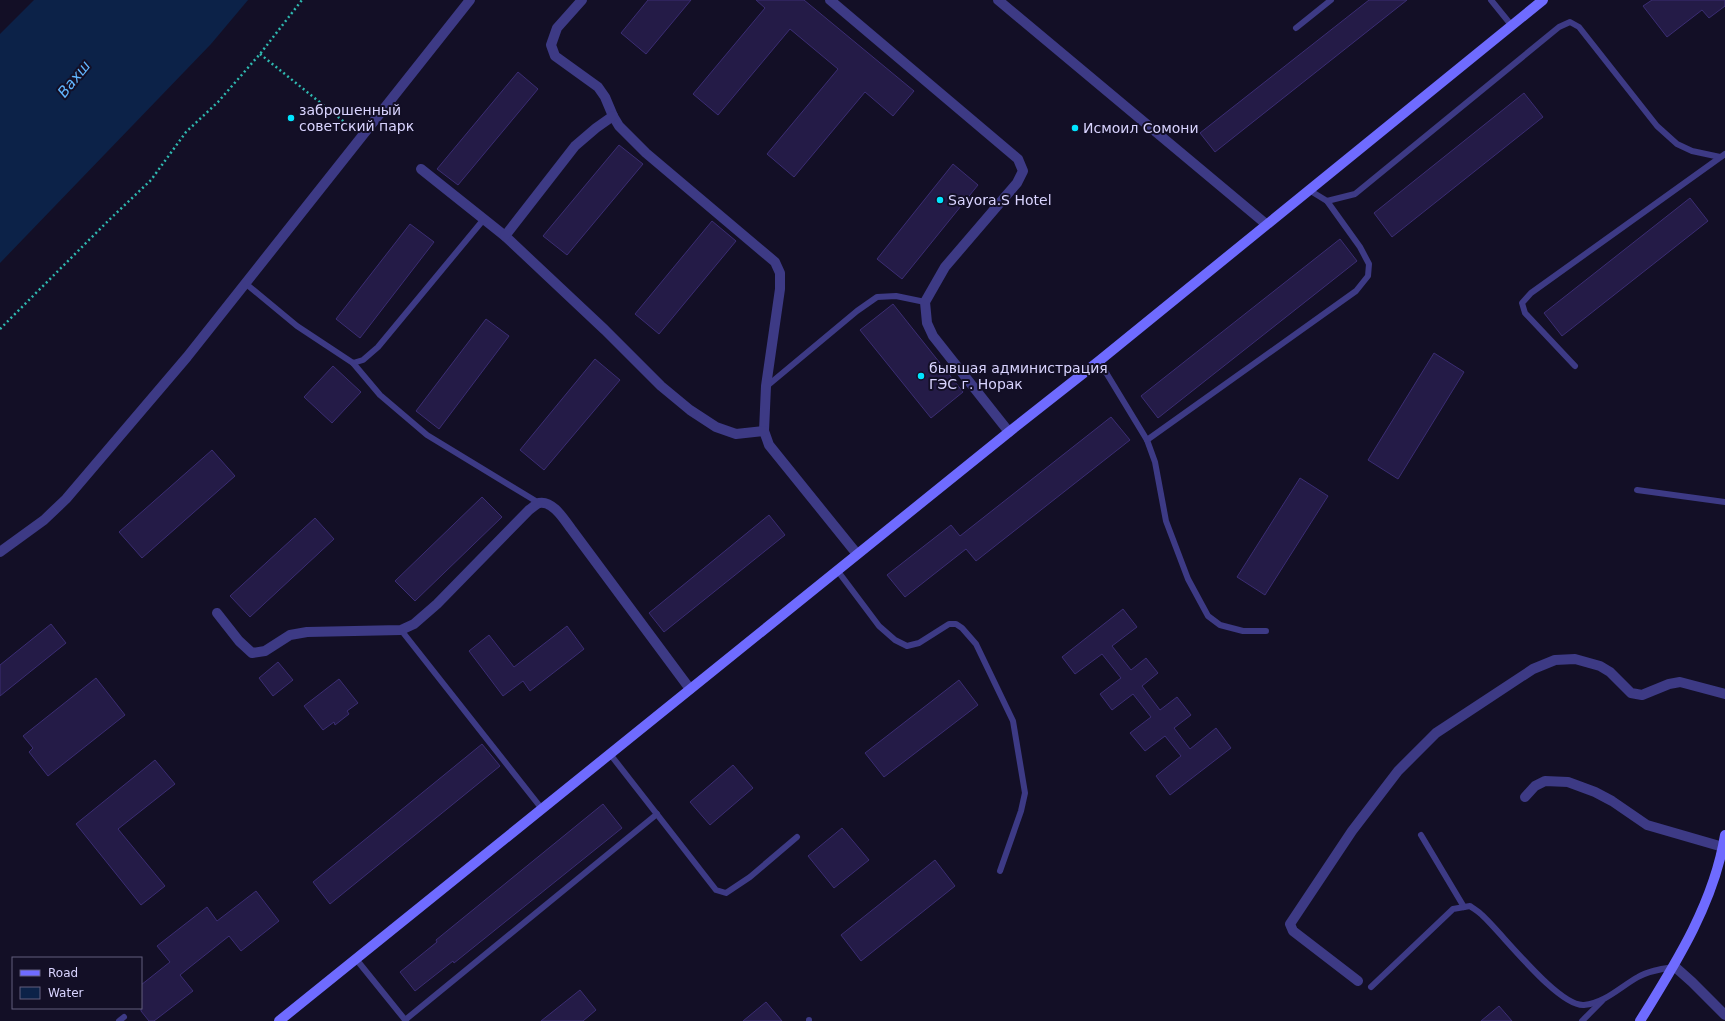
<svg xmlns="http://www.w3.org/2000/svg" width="1725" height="1021" font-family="'DejaVu Sans',sans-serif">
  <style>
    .water { fill: #0c2248 }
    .building { fill: #241b47; stroke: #3b2d73 }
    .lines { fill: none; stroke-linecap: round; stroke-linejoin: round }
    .path { stroke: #2fb8b0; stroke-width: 2.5; stroke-dasharray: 2 3; stroke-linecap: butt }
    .lane { stroke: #3d3a85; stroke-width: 6 }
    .street { stroke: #3d3a85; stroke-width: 10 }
    .secondary { stroke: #6f6bff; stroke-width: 10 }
    .poi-dot { fill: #00e5ff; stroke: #130f26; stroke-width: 1.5 }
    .labels { text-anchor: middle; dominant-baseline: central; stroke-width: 4; stroke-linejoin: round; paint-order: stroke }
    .poi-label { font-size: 14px; fill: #d9d4ff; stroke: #130f26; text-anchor: start }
    .water-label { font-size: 15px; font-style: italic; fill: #62b6ff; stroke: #130f26 }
  </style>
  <rect width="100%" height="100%" fill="#130f26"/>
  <polygon class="water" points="34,0 248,0 211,44 0,263 0,34"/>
  <g class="building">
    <polygon points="648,0 691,0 646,54 621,33"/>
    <polygon points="756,0 804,0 914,91 893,116 865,92 794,177 767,154 838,69 790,29 718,115 693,94 765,8"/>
    <polygon points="1369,0 1407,0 1215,152 1200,133"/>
    <polygon points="1652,0 1725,0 1725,6 1709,18 1702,10 1667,37 1643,6"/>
    <polygon points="518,72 538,89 458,185 437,169"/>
    <polygon points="1524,93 1543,117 1392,237 1374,213"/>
    <polygon points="619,145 643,164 567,255 543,236"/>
    <polygon points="953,164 978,185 902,279 877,259"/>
    <polygon points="1690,198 1708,221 1562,336 1544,313"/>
    <polygon points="712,221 736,241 659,334 635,314"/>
    <polygon points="410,224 434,242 360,338 336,319"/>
    <polygon points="1340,239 1357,261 1158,418 1141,396"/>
    <polygon points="893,304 963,392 931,418 860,330"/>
    <polygon points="486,319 509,336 439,429 416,411"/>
    <polygon points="1434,353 1464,372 1398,479 1368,460"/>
    <polygon points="595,359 620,380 544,470 520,450"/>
    <polygon points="333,366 361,392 332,423 304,397"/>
    <polygon points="1111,417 1130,440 976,561 966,549 905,597 887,575 951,525 960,536"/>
    <polygon points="212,450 235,476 142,558 119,532"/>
    <polygon points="1300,478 1328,496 1265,595 1237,577"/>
    <polygon points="482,497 502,517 415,601 395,581"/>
    <polygon points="769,515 785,535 664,632 649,613"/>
    <polygon points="315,518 334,539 250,617 230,596"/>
    <polygon points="1123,609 1137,627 1112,646 1131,670 1146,658 1158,673 1142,686 1160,710 1177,697 1191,715 1174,728 1190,749 1216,728 1231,748 1170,795 1156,776 1181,756 1165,736 1145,751 1130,733 1151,717 1133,694 1112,710 1100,694 1121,678 1102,654 1075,674 1062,657"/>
    <polygon points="51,624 66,643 0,696 0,665"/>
    <polygon points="567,626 584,649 530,691 523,681 503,696 469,651 489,635 514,667"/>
    <polygon points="278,662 293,680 273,696 259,678"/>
    <polygon points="96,678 125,715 48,776 29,752 33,748 23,736"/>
    <polygon points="339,679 358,703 347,711 349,714 335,725 334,722 323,730 304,706"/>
    <polygon points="959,680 978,705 884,777 865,753"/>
    <polygon points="482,744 500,766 330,904 313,882"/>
    <polygon points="155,760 175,784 118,829 165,886 141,905 76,824"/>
    <polygon points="733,765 753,788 710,825 690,802"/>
    <polygon points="603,804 622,828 454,963 453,961 415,991 400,972 437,942 436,940"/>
    <polygon points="842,828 869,860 834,888 808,856"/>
    <polygon points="935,860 955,886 861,961 841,935"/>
    <polygon points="256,891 279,921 241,951 229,936 180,975 193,991 154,1021 149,1021 141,1011 141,985 170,962 157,946 207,907 217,921"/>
    <polygon points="580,990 596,1010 583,1021 541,1021"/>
    <polygon points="766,1002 782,1021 743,1021"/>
    <polygon points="1499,1006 1512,1021 1481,1021"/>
  </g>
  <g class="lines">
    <g class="path">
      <polyline points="260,54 353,129"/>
      <polyline points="0,329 109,220 151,180 186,132 218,102 260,54 302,0"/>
    </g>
    <g class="lane">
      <polyline points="1491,0 1512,26"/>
      <polyline points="1296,28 1331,0"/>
      <polyline points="1309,190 1327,201 1355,194 1559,27 1570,22 1579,27 1657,126 1677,144 1692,151 1720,157"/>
      <polyline points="245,283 297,326 353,363 363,360 378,347 484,219"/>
      <polyline points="1099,361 1147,440 1155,462 1166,521 1188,579 1208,616 1220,625 1243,631 1266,631"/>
      <polyline points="353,363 380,395 427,435 539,503"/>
      <polyline points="1575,366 1525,313 1522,303 1531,293 1725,154"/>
      <polyline points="767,386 857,311 877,297 896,296 925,302"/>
      <polyline points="1147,440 1356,291 1368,276 1369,264 1360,247 1327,201"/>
      <polyline points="1637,490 1725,502"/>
      <polyline points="837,570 879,626 895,640 907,646 919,643 949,624 956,624 962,628 976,644 1013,721 1025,793 1021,811 1000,871"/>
      <polyline points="401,630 542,809"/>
      <polyline points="610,754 716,890 726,893 750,877 797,837"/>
      <polyline points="1421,835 1464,907"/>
      <polyline points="356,959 406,1021"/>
      <path d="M1371 987 1453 909 1470 906C1474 909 1478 911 1482 915 1502 933 1558 1007 1584 1005 1605 1003 1620 987 1638 977 1648 971 1661 969 1673 967"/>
      <polyline points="405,1020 657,814"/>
      <polyline points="119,1021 124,1017"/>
      <polyline points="809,1021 809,1020"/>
      <polyline points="1582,1021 1602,1001"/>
    </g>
    <g class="street">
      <polyline points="582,0 557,28 551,45 555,56 598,87 605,97 613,116 619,126 646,153 775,262 780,273 780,289 766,386 764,431 769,445 857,554"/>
      <polyline points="830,0 1018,159 1023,171 1017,183 945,267 925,302 927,323 933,336 1009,432"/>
      <polyline points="998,0 1266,224"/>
      <polyline points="421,169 505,236 605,330 661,386 690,410 716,427 736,434 764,431"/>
      <polyline points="505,236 575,146 596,128 613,116"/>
      <polyline points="0,552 44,520 66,499 187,357 470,0"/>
      <path d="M217 613 239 641 252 653 265 651 290 635 307 632 401 630 414 624 437 604 529 510C532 508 536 504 539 503 553 500 565 521 572 530L690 689"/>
      <polyline points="1525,797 1535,786 1545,781 1568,782 1595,792 1612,801 1647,825 1723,847"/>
      <polyline points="1674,966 1692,982 1725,1015"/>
      <polyline points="1358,981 1293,931 1290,924 1352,831 1398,771 1436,733 1533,669 1555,660 1575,659 1600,666 1610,672 1631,693 1642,695 1669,684 1680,682 1725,694"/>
    </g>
    <g class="secondary">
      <polyline points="279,1021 1009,432 1099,361 1543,0"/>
      <path d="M1640 1021C1676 963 1714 903 1725 835"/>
    </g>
  </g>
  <g class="poi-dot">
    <circle cx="291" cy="118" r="4"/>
    <circle cx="1075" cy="128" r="4"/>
    <circle cx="940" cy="200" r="4"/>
    <circle cx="921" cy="376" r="4"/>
  </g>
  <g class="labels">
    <g class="poi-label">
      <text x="299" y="110">заброшенный<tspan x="299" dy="16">советский парк</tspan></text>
      <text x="1083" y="128">Исмоил Сомони</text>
      <text x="948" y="200">Sayora.S Hotel</text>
      <text x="929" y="368">бывшая администрация<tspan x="929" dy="16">ГЭС г. Норак</tspan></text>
    </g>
    <g class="water-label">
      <text transform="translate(74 79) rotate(-51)">Вахш</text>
    </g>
  </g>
  <rect x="12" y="957" width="130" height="52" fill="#130f26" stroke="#625e7d"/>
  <rect x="20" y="970" width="20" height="6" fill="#6f6bff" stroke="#625e7d"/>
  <text x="48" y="977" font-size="12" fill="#d9d4ff">Road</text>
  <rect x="20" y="987" width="20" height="12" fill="#0c2248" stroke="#625e7d"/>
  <text x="48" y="997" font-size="12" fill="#d9d4ff">Water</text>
</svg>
